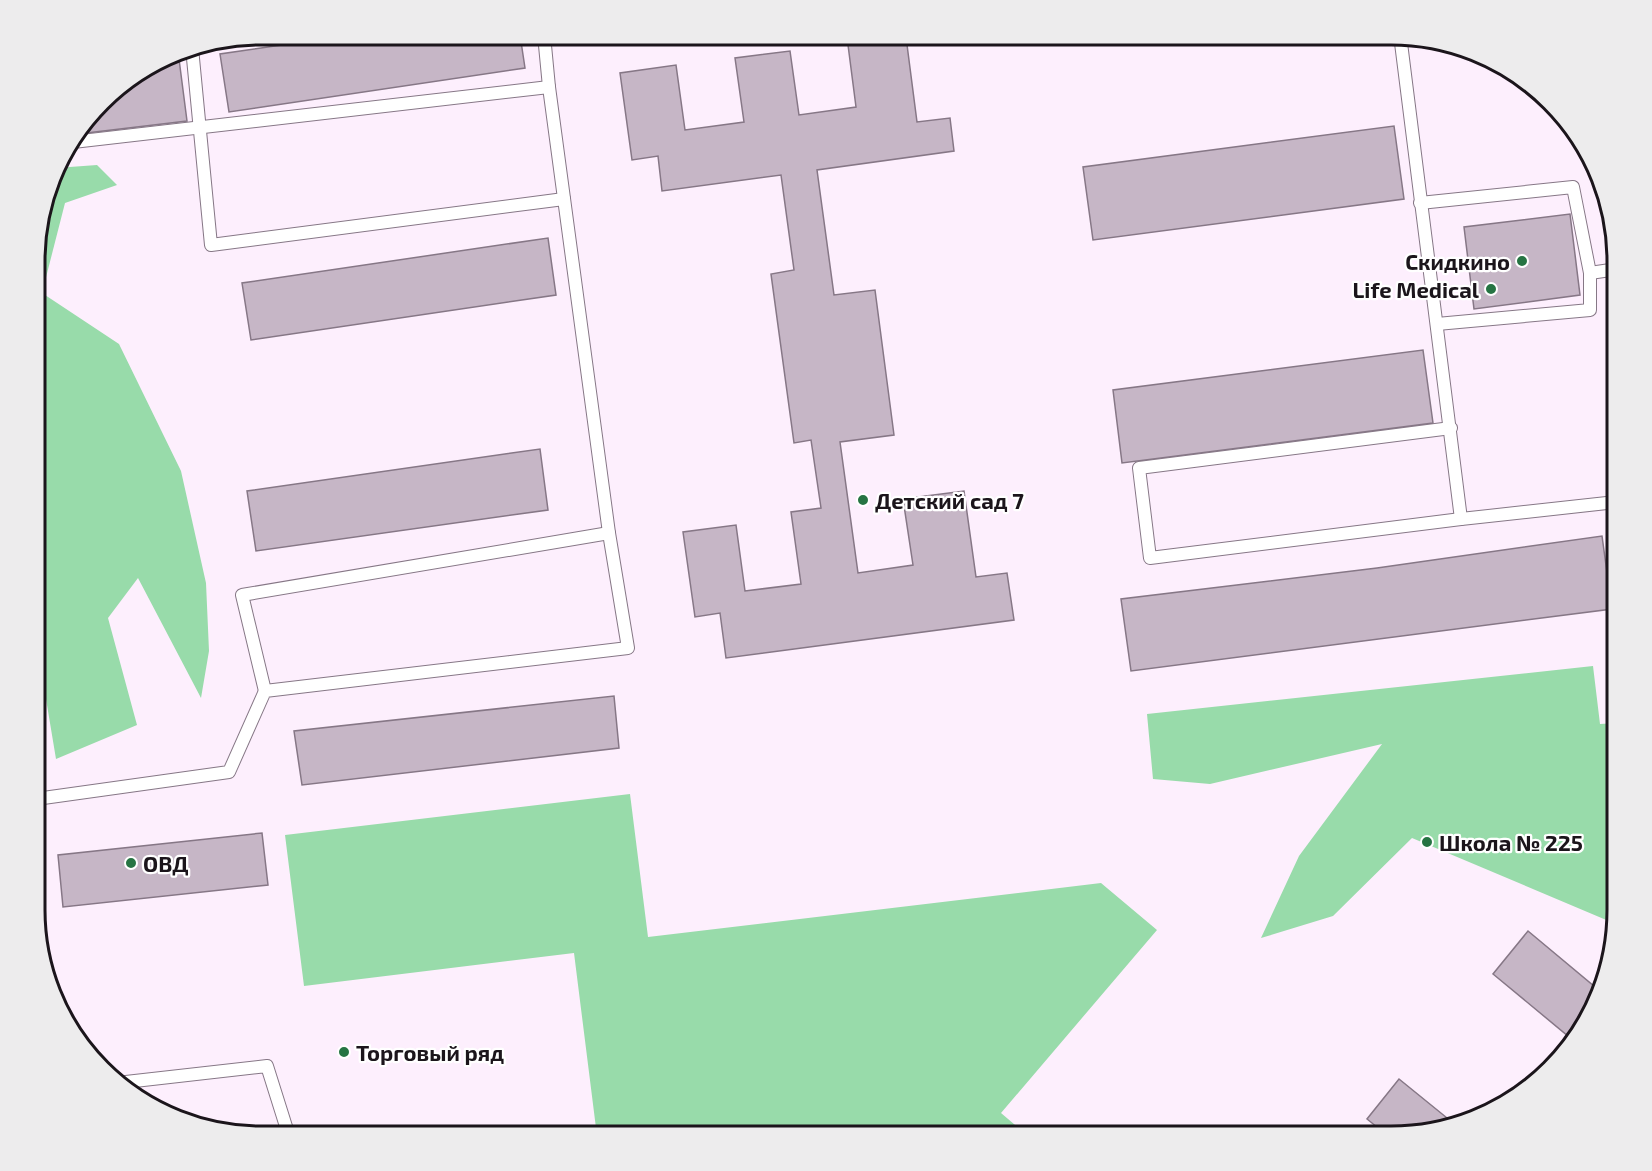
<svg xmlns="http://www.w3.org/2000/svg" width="1652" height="1171" font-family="'Exo 2',sans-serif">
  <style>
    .green { fill: #98dbaa }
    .building { fill: #c6b6c6; stroke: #867786; stroke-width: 1.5 }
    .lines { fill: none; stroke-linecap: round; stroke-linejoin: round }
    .lane-casing { stroke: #867786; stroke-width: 14 }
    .lane { stroke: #fff; stroke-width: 12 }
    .poi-dot { fill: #267443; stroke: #fff; stroke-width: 2 }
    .labels { text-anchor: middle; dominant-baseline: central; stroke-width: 4.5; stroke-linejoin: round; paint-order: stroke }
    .poi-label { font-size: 22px; font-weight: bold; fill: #1b151b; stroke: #fff; text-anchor: start }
    .rim { fill: none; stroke: #1b151b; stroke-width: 3 }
  </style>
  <rect width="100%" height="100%" fill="#fdeffd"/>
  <g class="green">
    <polygon points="97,165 117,185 65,203 42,293 119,344 181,471 206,583 209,651 201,698 138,578 108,618 137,725 56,759 36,639 36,232 56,168"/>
    <polygon points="1593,666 1600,724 1617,723 1617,920 1611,922 1412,838 1333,916 1261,938 1299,856 1382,744 1210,784 1153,779 1147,714"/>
    <polygon points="630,794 648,937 1101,883 1157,930 1001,1113 1028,1136 597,1136 574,953 304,986 285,835"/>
  </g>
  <g class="building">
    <polygon points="351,35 520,35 525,68 229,112 220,54"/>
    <polygon points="906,37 917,122 950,118 954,151 817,170 834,295 875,290 894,435 840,442 858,573 913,565 903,499 964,491 976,577 1007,573 1014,620 726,658 720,613 695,617 683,532 736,525 745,591 801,584 791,512 821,508 811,440 794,443 771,274 794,270 781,175 662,191 658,156 632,160 620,73 676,65 685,130 744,122 735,58 790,51 799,115 856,107 848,45"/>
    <polygon points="179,59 187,121 78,134 111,91 159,61"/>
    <polygon points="1394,126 1404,199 1093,240 1083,167"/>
    <polygon points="1570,214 1580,295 1474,309 1464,227"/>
    <polygon points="548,238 556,295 251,340 242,283"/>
    <polygon points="1423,350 1433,423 1122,463 1113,390"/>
    <polygon points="540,449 548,510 256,551 247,491"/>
    <polygon points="1602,536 1612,609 1131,671 1121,599 1377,568"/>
    <polygon points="1617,639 1617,700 1609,640"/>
    <polygon points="614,696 619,748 302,785 294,731"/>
    <polygon points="262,833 268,885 63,907 58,855"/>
    <polygon points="1528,931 1601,992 1574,1041 1493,974"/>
    <polygon points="1399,1079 1452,1122 1388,1136 1367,1119"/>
  </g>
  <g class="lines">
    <g class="lane-casing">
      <g id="lane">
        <polyline points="1400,35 1461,519"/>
        <polyline points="192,48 211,245 564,199"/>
        <polyline points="73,142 549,87"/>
        <polyline points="1420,203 1573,187 1590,273 1590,310 1437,324"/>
        <polyline points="1590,273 1617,269"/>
        <polyline points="1451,428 1139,468 1150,558 1461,519 1616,502 1617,507"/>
        <polyline points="265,691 242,595 609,533"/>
        <polyline points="36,799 229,772 265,691 628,648 609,533 549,87 544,35"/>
        <polyline points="117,1083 267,1066 289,1136"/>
      </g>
    </g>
    <use href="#lane" class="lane"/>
  </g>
  <g class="poi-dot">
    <circle cx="1522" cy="261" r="6"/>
    <circle cx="1491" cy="289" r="6"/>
    <circle cx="863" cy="500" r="6"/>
    <circle cx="1427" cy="842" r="6"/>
    <circle cx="131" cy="863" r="6"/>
    <circle cx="344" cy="1052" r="6"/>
  </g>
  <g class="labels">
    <g class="poi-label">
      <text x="1510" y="261" text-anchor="end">Скидкино</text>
      <text x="1479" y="289" text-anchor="end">Life Medical</text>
      <text x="875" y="500">Детский сад 7</text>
      <text x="1439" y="842">Школа № 225</text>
      <text x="143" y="863">ОВД</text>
      <text x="356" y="1052">Торговый ряд</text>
    </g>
  </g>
  <path d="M0 0H1652V1171H0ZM261 45H1391A216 216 0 0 1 1607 261V910A216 216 0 0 1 1391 1126H261A216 216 0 0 1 45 910V261A216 216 0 0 1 261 45Z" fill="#edeced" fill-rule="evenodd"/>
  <path class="rim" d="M261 45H1391A216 216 0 0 1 1607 261V910A216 216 0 0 1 1391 1126H261A216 216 0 0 1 45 910V261A216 216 0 0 1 261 45Z"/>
</svg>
